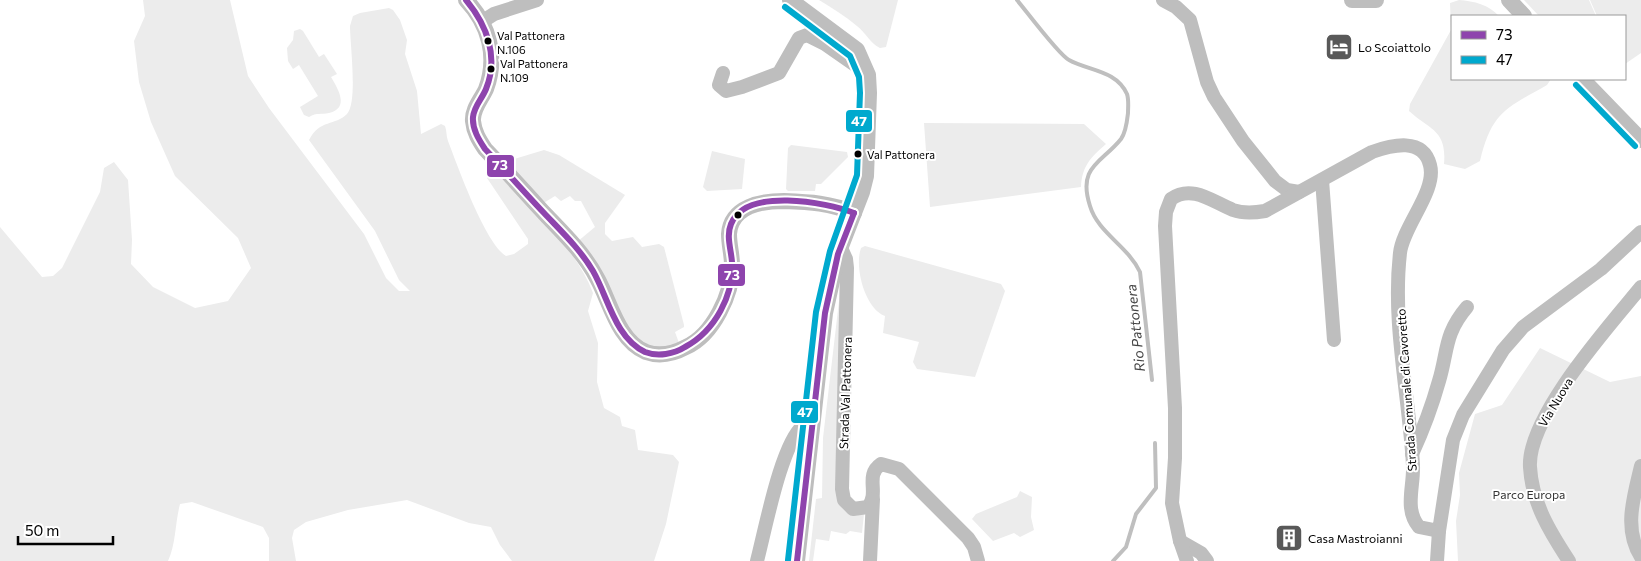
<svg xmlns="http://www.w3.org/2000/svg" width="1641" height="561" font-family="Commissioner,sans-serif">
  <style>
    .green { fill: #ececec }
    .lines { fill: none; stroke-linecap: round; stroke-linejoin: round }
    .stream { stroke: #bfbfbf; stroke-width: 4 }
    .minor { stroke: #bebebe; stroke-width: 14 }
    .tertiary { stroke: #bebebe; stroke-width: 16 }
    .bus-1-casing { stroke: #fff; stroke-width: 10 }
    .bus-2-casing { stroke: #fff; stroke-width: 10 }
    .bus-1 { stroke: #8e44ad; stroke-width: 6 }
    .bus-2 { stroke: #00a9ce; stroke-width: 6 }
    .bus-dot { fill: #000; stroke: #fff; stroke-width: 2 }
    .labels { text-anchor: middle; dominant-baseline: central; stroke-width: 4; stroke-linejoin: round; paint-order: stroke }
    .bus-label { font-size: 11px; fill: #000; stroke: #fff; text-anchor: start }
    .poi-label { font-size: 12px; fill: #000; stroke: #fff; text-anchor: start }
    .street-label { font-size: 12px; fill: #000; stroke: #fff }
    .park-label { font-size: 12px; fill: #333; stroke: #fff }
    .water-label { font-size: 14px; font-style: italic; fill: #444; stroke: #fff }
    .line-badge { stroke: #fff; stroke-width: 2 }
    .badge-label { font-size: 14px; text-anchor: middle; font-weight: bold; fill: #fff }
  </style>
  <rect width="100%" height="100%" fill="#fff"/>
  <g class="green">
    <path d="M143 0H230L248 76 269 108 364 234 386 278 399 291H410L399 280 375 231 309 140C320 119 335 126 347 114 358 102 350 44 350 26L353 16 360 13 389 8 393 10 400 20 407 40 405 54 417 91 421 134 441 124 445 126C447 131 446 136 448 141 458 167 485 243 506 256L514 254 528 244V239L487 178V174L494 171C529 208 575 245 593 293L588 311 598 343 597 382 604 408 620 417 622 426 635 430 638 450 673 455 679 462 666 524 654 561H512L500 545 491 527 469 523 407 500 348 510 306 522 294 530 292 538 296 561H269V538L263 527 192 502 180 504C175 523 176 544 168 561H0V227L42 277 53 276 62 268 100 192 104 168 114 162 128 180 132 240 131 264 153 287 195 308 228 301 251 268 238 238 175 176 151 122 139 82 134 41 145 16Z"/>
    <path d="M819 0H898L886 47 880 48C870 43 866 33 857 26 845 16 832 8 819 0Z"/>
    <path d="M1459 0C1474 1 1489 5 1499 16H1452V79H1551L1547 85C1505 109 1492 112 1480 161L1465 169 1444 164C1447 130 1430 130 1409 111L1410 104 1451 30 1450 3Z"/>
    <polygon points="1524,0 1589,0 1596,16 1539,16"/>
    <polygon points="1590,0 1641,0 1641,53 1625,64 1625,16 1597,16"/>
    <path d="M300 29 303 31 319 57 324 54 337 74 331 77C338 89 350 108 329 113 321 115 317 112 309 117L304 115 300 107 318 96 299 65 293 69 288 61 287 48 293 40 294 31Z"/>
    <path d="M924 123 1084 124 1106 144C1091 157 1082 166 1081 187L930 207Z"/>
    <polygon points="791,145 847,152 848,157 821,184 816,184 815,191 788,191 786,189 788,148"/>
    <polygon points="544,150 559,155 625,195 605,223 605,234 612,241 633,237 642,247 659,244 664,247 684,325 684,327 675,332 679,343 663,349 634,341 577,242 595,227 581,201 575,201 570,196 561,201 555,196 542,204 508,164 511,160"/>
    <polygon points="712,151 745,159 742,189 707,191 703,187"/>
    <path d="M865 246 1001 284 1005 291 975 377 917 369 913 362 919 342 883 333 885 316C865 309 854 267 861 248Z"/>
    <path d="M839 301V503C845 513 851 517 864 514L862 533 850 531 846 534 831 531 829 541 816 539 813 561H809L816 499 822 498 823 438Z"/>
    <polygon points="1540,348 1610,382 1641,376 1641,561 1458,561 1456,521 1460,495 1459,473 1475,414 1502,405"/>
    <polygon points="1020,491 1032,497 1031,517 1034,530 1020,537 1014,533 993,541 972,519 976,514 1017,497"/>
  </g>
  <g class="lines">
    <g class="stream">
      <path d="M1017 0C1027 12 1059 55 1069 60 1089 71 1116 70 1127 94 1129 100 1128 107 1128 113 1127 122 1126 132 1121 139 1102 163 1077 166 1090 206 1098 233 1128 246 1140 272L1152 380"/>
      <polyline points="1113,561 1126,547 1136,514 1156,488 1155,443"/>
    </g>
    <g class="minor">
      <polyline points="1163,0 1176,7 1190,20 1207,82 1214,97 1243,141 1275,181 1287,190 1299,192"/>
      <polyline points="483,21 494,14 537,0"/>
      <polyline points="723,73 719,85 726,91 742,87 779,73 799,38 807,35 825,44 868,74"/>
      <polyline points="1322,180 1334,340"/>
      <path d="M841 248 846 259 847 268 842 489 844 500 853 509 868 507C880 492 864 476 881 464L899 469 968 538 974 547 978 561"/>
      <path d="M1412 454C1423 430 1432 406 1439 381 1448 351 1444 334 1467 307"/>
      <path d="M1641 466C1634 496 1623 529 1641 557"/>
      <polyline points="1180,541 1201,553 1207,561"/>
      <path d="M757 561C765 531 781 444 803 426 806 423 810 422 813 421"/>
      <polyline points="870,561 873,499"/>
      <path d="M1187 561 1180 541 1172 503 1175 458V408L1165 226 1166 212 1171 199C1192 184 1213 202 1233 210 1244 214 1254 213 1265 211L1372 152C1392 145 1423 137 1430 165 1437 191 1403 226 1400 253 1392 323 1409 395 1413 465 1414 487 1404 509 1419 527L1439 531 1453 440 1463 415 1503 350 1523 327 1601 269 1641 232"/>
      <polyline points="1437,561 1439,531"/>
      <path d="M1569 561C1550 532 1532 503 1530 467 1527 417 1609 326 1641 287"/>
    </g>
    <g class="tertiary">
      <path d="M466 0C489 24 498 57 486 89 481 100 472 109 473 121 474 132 479 140 485 149 505 170 525 192 544 213 563 233 584 253 597 278 610 301 618 341 646 352 660 357 673 354 686 347 713 335 733 293 732 265 732 254 729 245 729 234 731 206 762 201 784 201 810 202 830 203 854 213"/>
      <polyline points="790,0 857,50 868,75 869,93 866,176 862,192 838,254 825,313 797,561"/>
      <polyline points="1352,0 1376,0"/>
      <polyline points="1509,0 1524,16"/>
      <polyline points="1582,79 1641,140"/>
    </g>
    <g class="bus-1-casing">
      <g id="bus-1">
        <path d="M466 0C487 25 499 57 486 89 482 99 474 106 473 117 472 129 479 140 485 149 505 170 524 192 544 213 561 231 580 249 593 271 608 297 615 338 645 352 658 357 674 354 685 347 715 331 734 295 732 262 731 249 726 236 731 224 746 187 826 202 854 213"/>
        <polyline points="797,561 825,313 838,254 854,213"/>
      </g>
    </g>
    <g class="bus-2-casing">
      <g id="bus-2">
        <polyline points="785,7 850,56 859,77 860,93 857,175 830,251 816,312 788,560"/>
        <polyline points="1576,85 1635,146"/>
      </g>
    </g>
    <use href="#bus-1" class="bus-1"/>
    <use href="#bus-2" class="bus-2"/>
  </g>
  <defs>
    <g id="hotel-square" transform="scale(1.4375)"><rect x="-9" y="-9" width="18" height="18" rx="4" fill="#595959" stroke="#fff"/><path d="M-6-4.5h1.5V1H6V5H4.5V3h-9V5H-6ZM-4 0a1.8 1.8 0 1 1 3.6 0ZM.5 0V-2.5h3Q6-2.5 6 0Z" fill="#fff"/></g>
    <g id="building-square" transform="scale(1.4375)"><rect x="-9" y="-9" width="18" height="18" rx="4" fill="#595959" stroke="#fff"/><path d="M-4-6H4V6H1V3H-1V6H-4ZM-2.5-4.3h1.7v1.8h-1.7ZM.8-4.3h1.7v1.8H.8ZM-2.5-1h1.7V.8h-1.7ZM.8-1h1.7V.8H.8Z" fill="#fff"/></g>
  </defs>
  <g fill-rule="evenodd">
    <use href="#hotel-square" x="1339" y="47"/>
    <use href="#building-square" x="1289" y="538"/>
  </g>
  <g class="bus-dot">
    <circle cx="488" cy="41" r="4.5"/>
    <circle cx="491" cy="69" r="4.5"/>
    <circle cx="858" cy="154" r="4.5"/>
    <circle cx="738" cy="215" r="4.5"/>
  </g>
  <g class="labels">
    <g class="bus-label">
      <text x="497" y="35">Val Pattonera<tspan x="497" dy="14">N.106</tspan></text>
      <text x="500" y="63">Val Pattonera<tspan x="500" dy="14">N.109</tspan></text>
      <text x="867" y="154">Val Pattonera</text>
    </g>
    <g class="poi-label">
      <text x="1358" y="47">Lo Scoiattolo</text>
      <text x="1308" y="538">Casa Mastroianni</text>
    </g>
    <g class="street-label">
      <text transform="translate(1406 390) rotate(-94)">Strada Comunale di Cavoretto</text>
      <text transform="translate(845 393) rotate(-88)">Strada Val Pattonera</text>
      <text transform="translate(1555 402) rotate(-59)">Via Nuova</text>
    </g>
    <g class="park-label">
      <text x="1529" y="494">Parco Europa</text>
    </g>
    <g class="water-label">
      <text transform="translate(1135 328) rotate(-96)">Rio Pattonera</text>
    </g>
  </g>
  <g class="line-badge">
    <rect x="845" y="109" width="28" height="24" rx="5" fill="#00a9ce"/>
    <rect x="486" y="154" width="29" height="24" rx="5" fill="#8e44ad"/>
    <rect x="717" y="263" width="29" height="24" rx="5" fill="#8e44ad"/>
    <rect x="790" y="400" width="29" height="24" rx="5" fill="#00a9ce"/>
  </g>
  <g class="badge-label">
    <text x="859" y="126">47</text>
    <text x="500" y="170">73</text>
    <text x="732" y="280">73</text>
    <text x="805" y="417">47</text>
  </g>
  <rect x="1451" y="15" width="175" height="65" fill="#ffffff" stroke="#999999"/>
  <rect x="1461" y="31" width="25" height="8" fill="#8e44ad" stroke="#999999"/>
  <text x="1496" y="40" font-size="15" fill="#000000">73</text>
  <rect x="1461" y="56" width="25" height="8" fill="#00a9ce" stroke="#999999"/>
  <text x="1496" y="65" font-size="15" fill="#000000">47</text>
  <path d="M18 536v8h95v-8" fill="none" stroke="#000000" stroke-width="2.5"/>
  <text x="25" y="536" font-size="15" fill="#000000" stroke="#ffffff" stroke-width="4" paint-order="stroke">50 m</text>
</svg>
